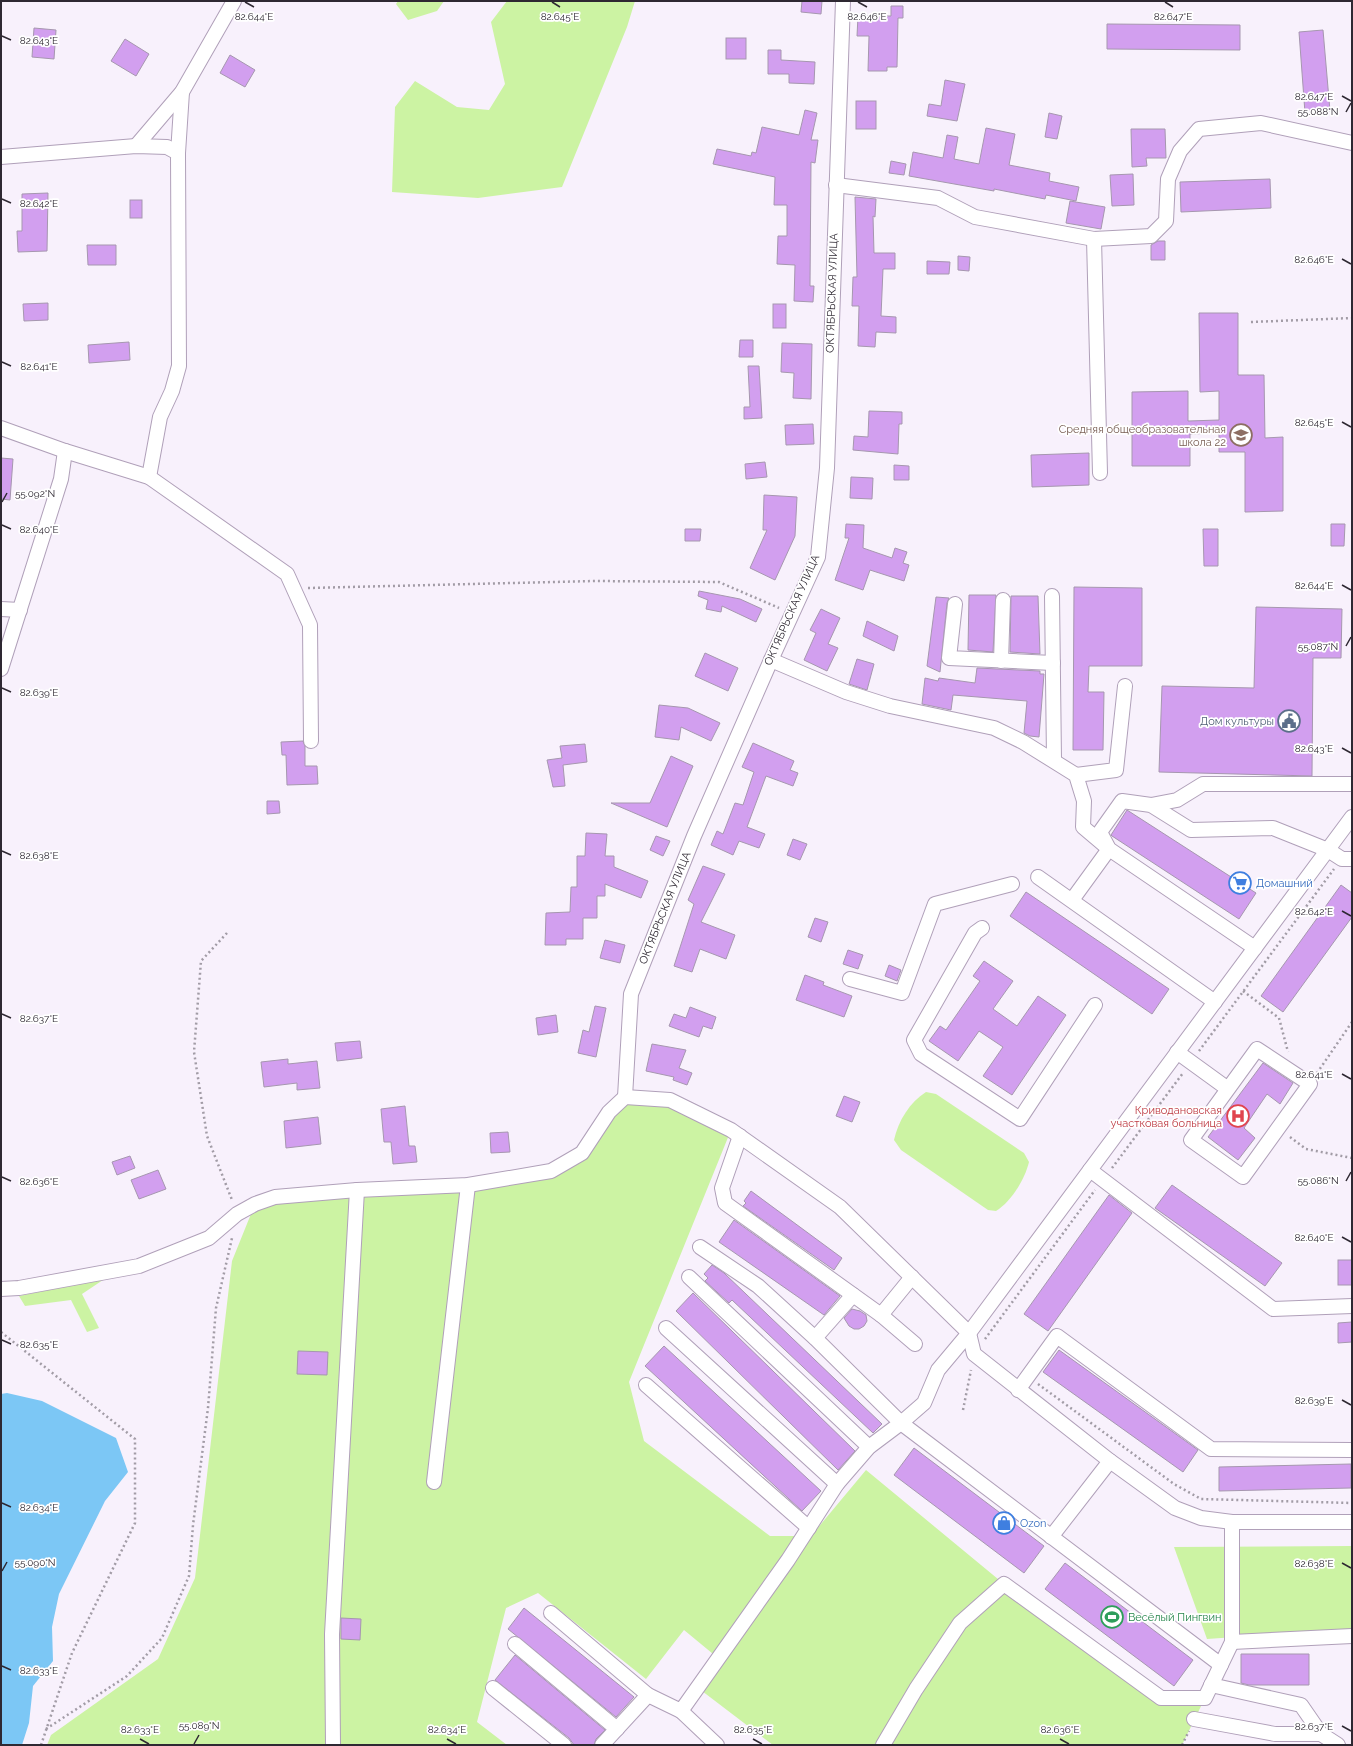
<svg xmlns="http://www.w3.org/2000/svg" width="1353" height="1746" font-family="Raleway,sans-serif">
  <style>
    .green { fill: #ccf3a3 }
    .water { fill: #7cc7f5 }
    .building { fill: #d29fef; stroke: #a697af }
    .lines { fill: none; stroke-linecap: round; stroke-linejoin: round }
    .minor-casing { stroke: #b0a0b9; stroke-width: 16 }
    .path { stroke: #a29ca6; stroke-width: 2.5; stroke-dasharray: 2 3; stroke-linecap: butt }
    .minor { stroke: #fff; stroke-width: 14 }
    .ticks { fill: none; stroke: #2e2832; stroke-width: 1.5 }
    .labels { text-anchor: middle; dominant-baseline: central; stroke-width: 3.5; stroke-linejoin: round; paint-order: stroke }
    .street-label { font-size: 11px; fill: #2e2832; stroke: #fff }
    .education-label { font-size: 11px; fill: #785e54; stroke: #fff; text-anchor: end }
    .service-label { font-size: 11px; fill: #4e5e75; stroke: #fff; text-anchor: end }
    .shop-label { font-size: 11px; fill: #366cbe; stroke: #fff; text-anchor: start }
    .health-label { font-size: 11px; fill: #be3a42; stroke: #fff; text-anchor: end }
    .leisure-label { font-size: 11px; fill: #27864d; stroke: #fff; text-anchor: start }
    .ticks-label { font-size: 10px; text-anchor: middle; fill: #2e2832; stroke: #fff; stroke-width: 3.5; stroke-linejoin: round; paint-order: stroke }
  </style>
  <rect width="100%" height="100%" fill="#f8f1fc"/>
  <g class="green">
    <polygon points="398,1 444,1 437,11 408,20 396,4"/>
    <polygon points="507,1 635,1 627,27 562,187 478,198 392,192 395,107 415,81 457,107 489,110 505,84 491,22"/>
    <path d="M926 1092 936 1094 1024 1153 1029 1162C1025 1179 1011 1202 996 1211L988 1210 901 1150 894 1140C898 1121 910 1102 926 1092Z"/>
    <polygon points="625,1097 670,1100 731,1130 629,1382 644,1441 770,1536 811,1536 866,1470 1004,1584 1160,1698 1205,1698 1182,1745 773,1745 702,1691 724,1663 684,1630 646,1679 538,1593 506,1608 477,1722 507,1745 47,1745 51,1735 158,1659 195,1578 232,1261 255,1204 551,1171 582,1153"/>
    <polygon points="106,1278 82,1294 99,1328 87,1332 71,1300 25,1306 19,1296"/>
    <polygon points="1352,1546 1352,1629 1207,1639 1174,1547"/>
  </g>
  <polygon class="water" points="7,1393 42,1401 116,1438 128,1472 105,1501 59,1594 52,1627 53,1661 33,1686 29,1723 22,1745 1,1745 1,1394"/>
  <g class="building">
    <polygon points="802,1 822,1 821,14 801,12"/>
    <polygon points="891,6 903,6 903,18 898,18 897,67 887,67 887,71 868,71 869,36 857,36 858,16 891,16"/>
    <polygon points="1107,24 1240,25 1240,50 1107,49"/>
    <polygon points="34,28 56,30 54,59 32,57"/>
    <polygon points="1323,30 1330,111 1305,113 1299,32"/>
    <rect x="726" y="38" width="20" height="21"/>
    <polygon points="125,39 149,54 136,76 111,61"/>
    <polygon points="768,50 781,50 781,60 815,62 814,84 789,83 789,74 768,74"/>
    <polygon points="230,55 255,70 245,87 220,73"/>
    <polygon points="945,80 965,84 957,121 927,116 929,104 941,106"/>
    <rect x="856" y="101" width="20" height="28"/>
    <polygon points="805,110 817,113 811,140 818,140 815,163 811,162 810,286 814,286 813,302 794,301 795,265 777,264 778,236 787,236 787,205 774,205 775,177 713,164 717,149 751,156 752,152 756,153 762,127 799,135"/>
    <polygon points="1049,113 1062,116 1057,139 1045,137"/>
    <polygon points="986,128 1015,134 1009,165 1050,173 1049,181 1079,187 1076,201 1046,195 1045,199 994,189 994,191 909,176 913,152 943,158 947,135 958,137 954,159 979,164"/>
    <polygon points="1131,129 1165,129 1166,158 1146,158 1147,166 1132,167"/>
    <polygon points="891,161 906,164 904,175 889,173"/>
    <polygon points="1133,174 1134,205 1112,206 1110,175"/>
    <polygon points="1270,179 1271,208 1181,212 1180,182"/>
    <polygon points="48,193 47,251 18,252 17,231 22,231 22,194"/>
    <polygon points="855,197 876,199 875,217 873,216 874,253 895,253 895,269 883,269 881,316 896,317 896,333 876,332 875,347 858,346 859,306 852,306 853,277 857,277"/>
    <rect x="130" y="200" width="12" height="18"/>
    <polygon points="1070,201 1105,207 1101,229 1066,223"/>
    <polygon points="1158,241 1165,241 1165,260 1151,260 1151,245"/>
    <polygon points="87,245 116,245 116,265 88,265"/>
    <polygon points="958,256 970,257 969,271 958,270"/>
    <polygon points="927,261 950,262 949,274 927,274"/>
    <polygon points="48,303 48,320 24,321 23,304"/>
    <rect x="773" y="304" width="13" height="24"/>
    <polygon points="1199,313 1238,313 1238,375 1264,375 1265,438 1283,437 1283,511 1245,512 1245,452 1219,452 1219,433 1190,434 1190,466 1132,466 1132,392 1188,391 1188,421 1219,420 1219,391 1200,392"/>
    <polygon points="740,340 753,340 753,357 739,357"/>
    <polygon points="129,342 130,360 89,363 88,345"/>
    <polygon points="782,343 812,344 811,399 793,398 794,373 781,372"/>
    <polygon points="748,366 759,366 762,418 744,419 744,407 750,407"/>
    <polygon points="869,411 902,412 902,424 899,424 898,454 853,450 854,436 868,437"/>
    <polygon points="813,424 814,444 786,445 785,425"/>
    <polygon points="1089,453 1089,485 1032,487 1031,455"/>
    <polygon points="1,458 13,459 10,500 1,499"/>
    <polygon points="765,462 767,477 746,479 745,464"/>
    <polygon points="894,465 909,466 909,480 894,480"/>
    <polygon points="851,477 873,478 872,499 850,498"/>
    <polygon points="764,495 797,497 795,536 775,580 750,568 767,530 763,530"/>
    <polygon points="846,524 864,525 863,548 892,558 895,548 907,552 903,563 909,565 904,581 870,570 863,590 835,580 849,538 845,538"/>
    <polygon points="1331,524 1345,524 1344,546 1331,546"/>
    <polygon points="685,529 701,529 700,541 685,541"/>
    <polygon points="1203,529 1218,529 1218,566 1204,566"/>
    <polygon points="1074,587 1142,588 1142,666 1089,666 1088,692 1104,692 1103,750 1073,750"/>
    <polygon points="699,591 740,599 762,609 756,622 722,606 721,612 706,609 708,600 698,596"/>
    <polygon points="969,595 996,595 993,652 968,650"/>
    <polygon points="1011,596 1038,596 1040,654 1010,652"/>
    <polygon points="936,597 949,598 947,603 940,672 927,666"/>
    <polygon points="1256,607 1342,609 1341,658 1313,658 1312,776 1159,772 1162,686 1254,688"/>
    <polygon points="821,609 840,618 828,644 838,648 827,671 804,660 816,633 810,630"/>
    <polygon points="867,621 898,636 894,651 863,636"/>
    <polygon points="705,653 738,668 728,691 695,676"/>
    <polygon points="857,659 874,664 867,690 849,684"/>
    <polygon points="977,668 1040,671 1040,674 1044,674 1039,737 1030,736 1024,733 1027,701 953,695 951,710 922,704 925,678 938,681 939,678 975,683"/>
    <polygon points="659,705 688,708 720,723 711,741 681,727 679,740 655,737"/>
    <polygon points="303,741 305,746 305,766 317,766 318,784 287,785 286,755 282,755 281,742"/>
    <polygon points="753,743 794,761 790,770 798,773 793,786 766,776 747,827 765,834 759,848 739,841 733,855 711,845 717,831 723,834 735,803 743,805 754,772 742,767"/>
    <polygon points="585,744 587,762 563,765 565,786 553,787 547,760 562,758 560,746"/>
    <polygon points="671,756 693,766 667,827 611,803 650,803"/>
    <polygon points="267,801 279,801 280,813 267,814"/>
    <polygon points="1127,810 1256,893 1239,919 1112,836 1111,835"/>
    <polygon points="586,833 607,834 605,856 614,856 614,867 648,881 641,898 605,884 605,896 597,896 597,918 583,918 583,939 566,939 566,945 545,945 546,913 570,912 571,887 577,887 577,856 585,856"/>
    <polygon points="656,836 670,841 663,856 650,850"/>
    <polygon points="793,839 807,844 800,860 787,855"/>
    <polygon points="703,866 725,874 701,922 735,935 726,959 700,949 692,972 674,966 694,904 688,900"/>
    <polygon points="1341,885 1352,893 1352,917 1283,1012 1261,996"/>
    <polygon points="1026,892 1169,989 1152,1014 1010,916"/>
    <polygon points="815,918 828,922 821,942 808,937"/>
    <polygon points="605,940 625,945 620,963 600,958"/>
    <polygon points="848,950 863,955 858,969 843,964"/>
    <polygon points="984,961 1013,981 993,1009 1017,1026 1038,996 1066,1015 1012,1095 983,1076 1003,1047 979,1031 958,1061 929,1041 940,1026 946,1030 980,981 973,976"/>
    <polygon points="889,965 901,970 897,981 885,976"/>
    <polygon points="805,975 824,982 823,985 852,996 844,1017 796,1000"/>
    <polygon points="595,1006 606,1008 596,1057 578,1053 583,1030 589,1032"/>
    <polygon points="690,1007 716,1017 712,1029 703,1026 699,1037 669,1026 674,1014 686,1018"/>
    <polygon points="556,1015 558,1032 538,1035 536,1018"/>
    <polygon points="360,1041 362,1058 337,1061 335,1043"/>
    <polygon points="652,1044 686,1050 679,1068 692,1073 687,1085 673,1080 674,1077 646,1071"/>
    <polygon points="288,1059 288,1064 317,1061 320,1088 297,1090 297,1083 264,1087 261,1062"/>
    <polygon points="1263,1063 1293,1083 1280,1104 1267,1094 1244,1128 1255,1138 1238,1160 1208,1137"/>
    <polygon points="844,1096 860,1102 852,1122 836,1116"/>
    <polygon points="405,1106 409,1146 415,1146 417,1162 393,1164 391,1142 384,1142 381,1109"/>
    <polygon points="318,1117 321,1144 286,1148 284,1121"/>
    <polygon points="508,1132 510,1152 491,1153 490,1133"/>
    <polygon points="130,1156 135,1168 117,1175 112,1162"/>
    <polygon points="158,1170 166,1189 139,1199 131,1180"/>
    <polygon points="1172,1185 1282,1263 1265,1286 1155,1208"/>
    <polygon points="751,1191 842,1258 834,1270 743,1206 746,1203 744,1201"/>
    <polygon points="1109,1195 1132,1213 1048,1331 1024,1314"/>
    <polygon points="734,1220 840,1296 824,1315 719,1242"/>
    <rect x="1338" y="1260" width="14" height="25"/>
    <polygon points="712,1265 724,1273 882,1424 873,1433 732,1300 729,1303 705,1281 708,1278 704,1274"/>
    <polygon points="693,1293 855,1451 838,1470 676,1311"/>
    <polygon points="852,1309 860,1311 866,1315 867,1321 864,1326 859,1329 854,1329 849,1326 844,1318"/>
    <polygon points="1352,1322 1352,1342 1338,1343 1338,1323"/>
    <polygon points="664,1346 821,1491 802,1511 645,1366"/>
    <polygon points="1059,1350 1198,1450 1183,1472 1043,1372"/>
    <polygon points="298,1351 328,1352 327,1375 297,1374"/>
    <polygon points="914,1448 1044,1546 1024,1573 894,1475"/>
    <polygon points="1351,1464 1351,1488 1219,1491 1219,1467"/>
    <polygon points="1065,1563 1193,1660 1174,1686 1045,1589"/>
    <polygon points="524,1608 634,1697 616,1717 508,1629"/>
    <polygon points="341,1618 361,1619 360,1640 341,1639"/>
    <polygon points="1241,1654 1309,1654 1309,1685 1249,1685 1241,1683"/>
    <polygon points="515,1655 605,1730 596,1739 594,1745 574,1745 569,1738 495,1680"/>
  </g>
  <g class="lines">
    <g class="minor-casing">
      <g id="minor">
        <polyline points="136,146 182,92 234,1"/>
        <polyline points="178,153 182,92"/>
        <polyline points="1,157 136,146 167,147 178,153 179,366 172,391 160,417 149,477"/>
        <polyline points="836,185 938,198 975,217 1094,239 1151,236 1166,221 1168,179 1180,151 1199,129 1261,123 1352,143"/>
        <polyline points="1094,239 1100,473"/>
        <polyline points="1,428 65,451 149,477 287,574 310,625 311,741"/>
        <polyline points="1052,596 1054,760"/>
        <polyline points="955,604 949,658 1053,663"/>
        <polyline points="1,609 20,610"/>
        <polyline points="771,660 846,692 890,706 994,728 1023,742 1076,775 1084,801 1083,827 1109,849 1072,900"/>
        <polyline points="1001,661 1003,600"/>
        <polyline points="1,669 61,479 65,451"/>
        <polyline points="1076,775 1116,770 1125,686"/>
        <polyline points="1151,805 1177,800 1203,784 1352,784"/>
        <polyline points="1038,877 1215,1002"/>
        <polyline points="982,928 975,933 914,1040 921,1054 1020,1119 1095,1005"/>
        <polyline points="1255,948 1109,849 1100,832 1122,801 1151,805 1191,830 1273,828 1328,850 1342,859 1352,859"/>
        <polyline points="850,979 902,993 935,904 1012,884"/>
        <polyline points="1177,1052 1228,1089 1191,1140 1243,1177 1310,1084 1257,1049 1228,1089"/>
        <polyline points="625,1097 631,994 694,836 771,660 818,557 827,468 843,1"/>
        <polyline points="740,1136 722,1188 725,1203 881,1315 915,1344"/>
        <polyline points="1090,1170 1273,1309 1352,1306"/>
        <polyline points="700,1247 758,1286 815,1338 901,1423 1221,1665"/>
        <polyline points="689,1277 869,1447"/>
        <polyline points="1,1289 19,1288 139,1266 209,1238 237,1214 255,1204 275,1197 357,1190 468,1185 551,1171 582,1153 609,1112 625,1097 670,1100 731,1130 840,1207 969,1333 974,1354 1110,1461 1175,1508 1201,1518 1232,1522 1352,1522"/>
        <polyline points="881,1315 912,1277"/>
        <polyline points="666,1328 837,1484"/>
        <polyline points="815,1338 853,1295"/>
        <polyline points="646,1385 809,1528"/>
        <polyline points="1018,1390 1057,1336 1211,1449 1352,1450"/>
        <polyline points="434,1482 468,1185"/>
        <polyline points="1051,1537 1110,1461"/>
        <polyline points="551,1613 648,1695"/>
        <polyline points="1232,1642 1352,1636"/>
        <polyline points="515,1644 617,1729"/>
        <polyline points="1211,1685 1301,1705 1321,1734 1338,1745"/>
        <polyline points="493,1688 564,1745"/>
        <polyline points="681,1711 717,1745"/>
        <polyline points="1194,1719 1275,1734 1321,1734"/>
        <polyline points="333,1745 332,1634 357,1190"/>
        <polyline points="602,1745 648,1695 681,1711 788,1560 837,1484 869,1447 901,1423 924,1403 938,1370 969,1333 1352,817"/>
        <polyline points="883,1745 916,1689 960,1623 1004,1584 1161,1698 1205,1698 1232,1642 1232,1522"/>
      </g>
    </g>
    <g class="path">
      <polyline points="1251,322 1352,318"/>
      <polyline points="308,588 595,581 719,582 779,608"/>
      <polyline points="227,933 201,961 194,1052 207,1136 232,1200"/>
      <polyline points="1243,991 1279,1018 1288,1052"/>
      <polyline points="1199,1051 1334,869"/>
      <polyline points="1317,1073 1352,1022"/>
      <polyline points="1290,1137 1306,1149 1352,1158"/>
      <polyline points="1112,1168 1183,1073"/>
      <polyline points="1,1332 135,1439 135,1523 72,1653 41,1745"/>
      <polyline points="985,1339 1095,1190"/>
      <polyline points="1038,1384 1174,1484 1201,1499 1352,1503"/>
      <polyline points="963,1410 971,1370"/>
      <polyline points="46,1729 127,1676 162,1638 189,1576 193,1525 208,1408 216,1308 232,1238"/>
      <polyline points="1182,1745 1189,1731"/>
    </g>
    <use href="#minor" class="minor"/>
  </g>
  <path class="ticks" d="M245 2 254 7M552 2 560 7M858 2 867 7M1165 2 1173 7M2 36 11 40M1342 96 1351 101M1346 112 1351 103M2 199 11 203M1342 259 1351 264M2 362 11 366M1342 422 1351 427M2 502 7 493M2 525 11 529M1342 585 1351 590M1346 646 1351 637M2 688 11 692M1342 748 1351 753M2 851 11 855M1342 911 1351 916M2 1014 11 1018M1342 1074 1351 1079M2 1177 11 1181M1346 1181 1351 1172M1342 1237 1351 1242M2 1340 11 1344M1342 1400 1351 1405M2 1503 11 1507M1342 1563 1351 1568M2 1571 7 1562M2 1666 11 1670M1342 1726 1351 1731M140 1739 149 1744M447 1739 456 1744M753 1739 762 1744M1060 1739 1069 1744M194 1744 199 1735"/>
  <defs>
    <g id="school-ring" transform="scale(1.15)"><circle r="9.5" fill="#fff" stroke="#8d6e63" stroke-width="1.5"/><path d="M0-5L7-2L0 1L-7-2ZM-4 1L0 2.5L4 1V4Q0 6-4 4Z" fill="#8d6e63"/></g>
    <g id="civic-ring" transform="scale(1.15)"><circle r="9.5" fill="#fff" stroke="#5c6f8a" stroke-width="1.5"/><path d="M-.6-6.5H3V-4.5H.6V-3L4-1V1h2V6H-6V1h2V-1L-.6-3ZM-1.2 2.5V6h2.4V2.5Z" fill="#5c6f8a"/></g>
    <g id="supermarket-ring" transform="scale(1.15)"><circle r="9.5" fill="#fff" stroke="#3f7fe0" stroke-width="1.5"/><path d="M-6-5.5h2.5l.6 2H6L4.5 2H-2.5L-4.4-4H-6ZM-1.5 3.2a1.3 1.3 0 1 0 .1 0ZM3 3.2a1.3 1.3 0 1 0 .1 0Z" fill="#3f7fe0"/></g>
    <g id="hospital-ring" transform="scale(1.15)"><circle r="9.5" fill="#fff" stroke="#e0444e" stroke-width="1.5"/><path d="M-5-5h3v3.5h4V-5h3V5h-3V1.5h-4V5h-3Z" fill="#e0444e"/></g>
    <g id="shop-ring" transform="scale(1.15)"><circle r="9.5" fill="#fff" stroke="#3f7fe0" stroke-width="1.5"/><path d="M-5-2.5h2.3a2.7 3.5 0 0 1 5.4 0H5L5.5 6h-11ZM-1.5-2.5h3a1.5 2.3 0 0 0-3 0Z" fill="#3f7fe0"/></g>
    <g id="stadium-ring" transform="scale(1.15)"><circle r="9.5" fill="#fff" stroke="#2e9e5b" stroke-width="1.5"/><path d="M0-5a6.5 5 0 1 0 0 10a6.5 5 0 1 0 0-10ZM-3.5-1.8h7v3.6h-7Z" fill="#2e9e5b"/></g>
  </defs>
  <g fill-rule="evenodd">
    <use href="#school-ring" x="1241" y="435"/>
    <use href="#civic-ring" x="1289" y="721"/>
    <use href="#supermarket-ring" x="1240" y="883"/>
    <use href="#hospital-ring" x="1238" y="1116"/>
    <use href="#shop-ring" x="1004" y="1523"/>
    <use href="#stadium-ring" x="1112" y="1617"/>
  </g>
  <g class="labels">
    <g class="street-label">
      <text transform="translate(832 293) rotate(-88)">ОКТЯБРЬСКАЯ УЛИЦА</text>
      <text transform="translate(792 610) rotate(-66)">ОКТЯБРЬСКАЯ УЛИЦА</text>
      <text transform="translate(665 908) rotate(-68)">ОКТЯБРЬСКАЯ УЛИЦА</text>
    </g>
    <g class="education-label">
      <text x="1226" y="429">Средняя общеобразовательная<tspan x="1226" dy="13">школа 22</tspan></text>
    </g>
    <g class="service-label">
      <text x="1274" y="721">Дом культуры</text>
    </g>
    <g class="shop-label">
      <text x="1256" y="883">Домашний</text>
      <text x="1020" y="1523">Ozon</text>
    </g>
    <g class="health-label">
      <text x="1222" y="1110">Криводановская<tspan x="1222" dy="13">участковая больница</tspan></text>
    </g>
    <g class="leisure-label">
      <text x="1128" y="1617">Весёлый Пингвин</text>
    </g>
  </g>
  <g class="ticks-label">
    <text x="254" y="20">82.644°E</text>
    <text x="560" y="20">82.645°E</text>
    <text x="867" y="20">82.646°E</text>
    <text x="1173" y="20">82.647°E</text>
    <text x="39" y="44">82.643°E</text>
    <text x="1314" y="100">82.647°E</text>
    <text x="1318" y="115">55.088°N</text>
    <text x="39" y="207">82.642°E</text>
    <text x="1314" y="263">82.646°E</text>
    <text x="39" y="370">82.641°E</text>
    <text x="1314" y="426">82.645°E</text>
    <text x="35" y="497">55.092°N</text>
    <text x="39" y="533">82.640°E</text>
    <text x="1314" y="589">82.644°E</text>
    <text x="1318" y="650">55.087°N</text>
    <text x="39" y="696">82.639°E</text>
    <text x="1314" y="752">82.643°E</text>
    <text x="39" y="859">82.638°E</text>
    <text x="1314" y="915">82.642°E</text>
    <text x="39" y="1022">82.637°E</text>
    <text x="1314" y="1078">82.641°E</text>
    <text x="1318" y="1184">55.086°N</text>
    <text x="39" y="1185">82.636°E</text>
    <text x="1314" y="1241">82.640°E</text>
    <text x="39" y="1348">82.635°E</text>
    <text x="1314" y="1404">82.639°E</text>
    <text x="39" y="1511">82.634°E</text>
    <text x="35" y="1566">55.090°N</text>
    <text x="1314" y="1567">82.638°E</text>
    <text x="39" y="1674">82.633°E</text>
    <text x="199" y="1729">55.089°N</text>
    <text x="1314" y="1730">82.637°E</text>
    <text x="140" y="1733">82.633°E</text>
    <text x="447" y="1733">82.634°E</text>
    <text x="753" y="1733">82.635°E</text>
    <text x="1060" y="1733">82.636°E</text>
  </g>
  <rect width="1353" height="1746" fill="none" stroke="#2e2832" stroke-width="4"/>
</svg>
